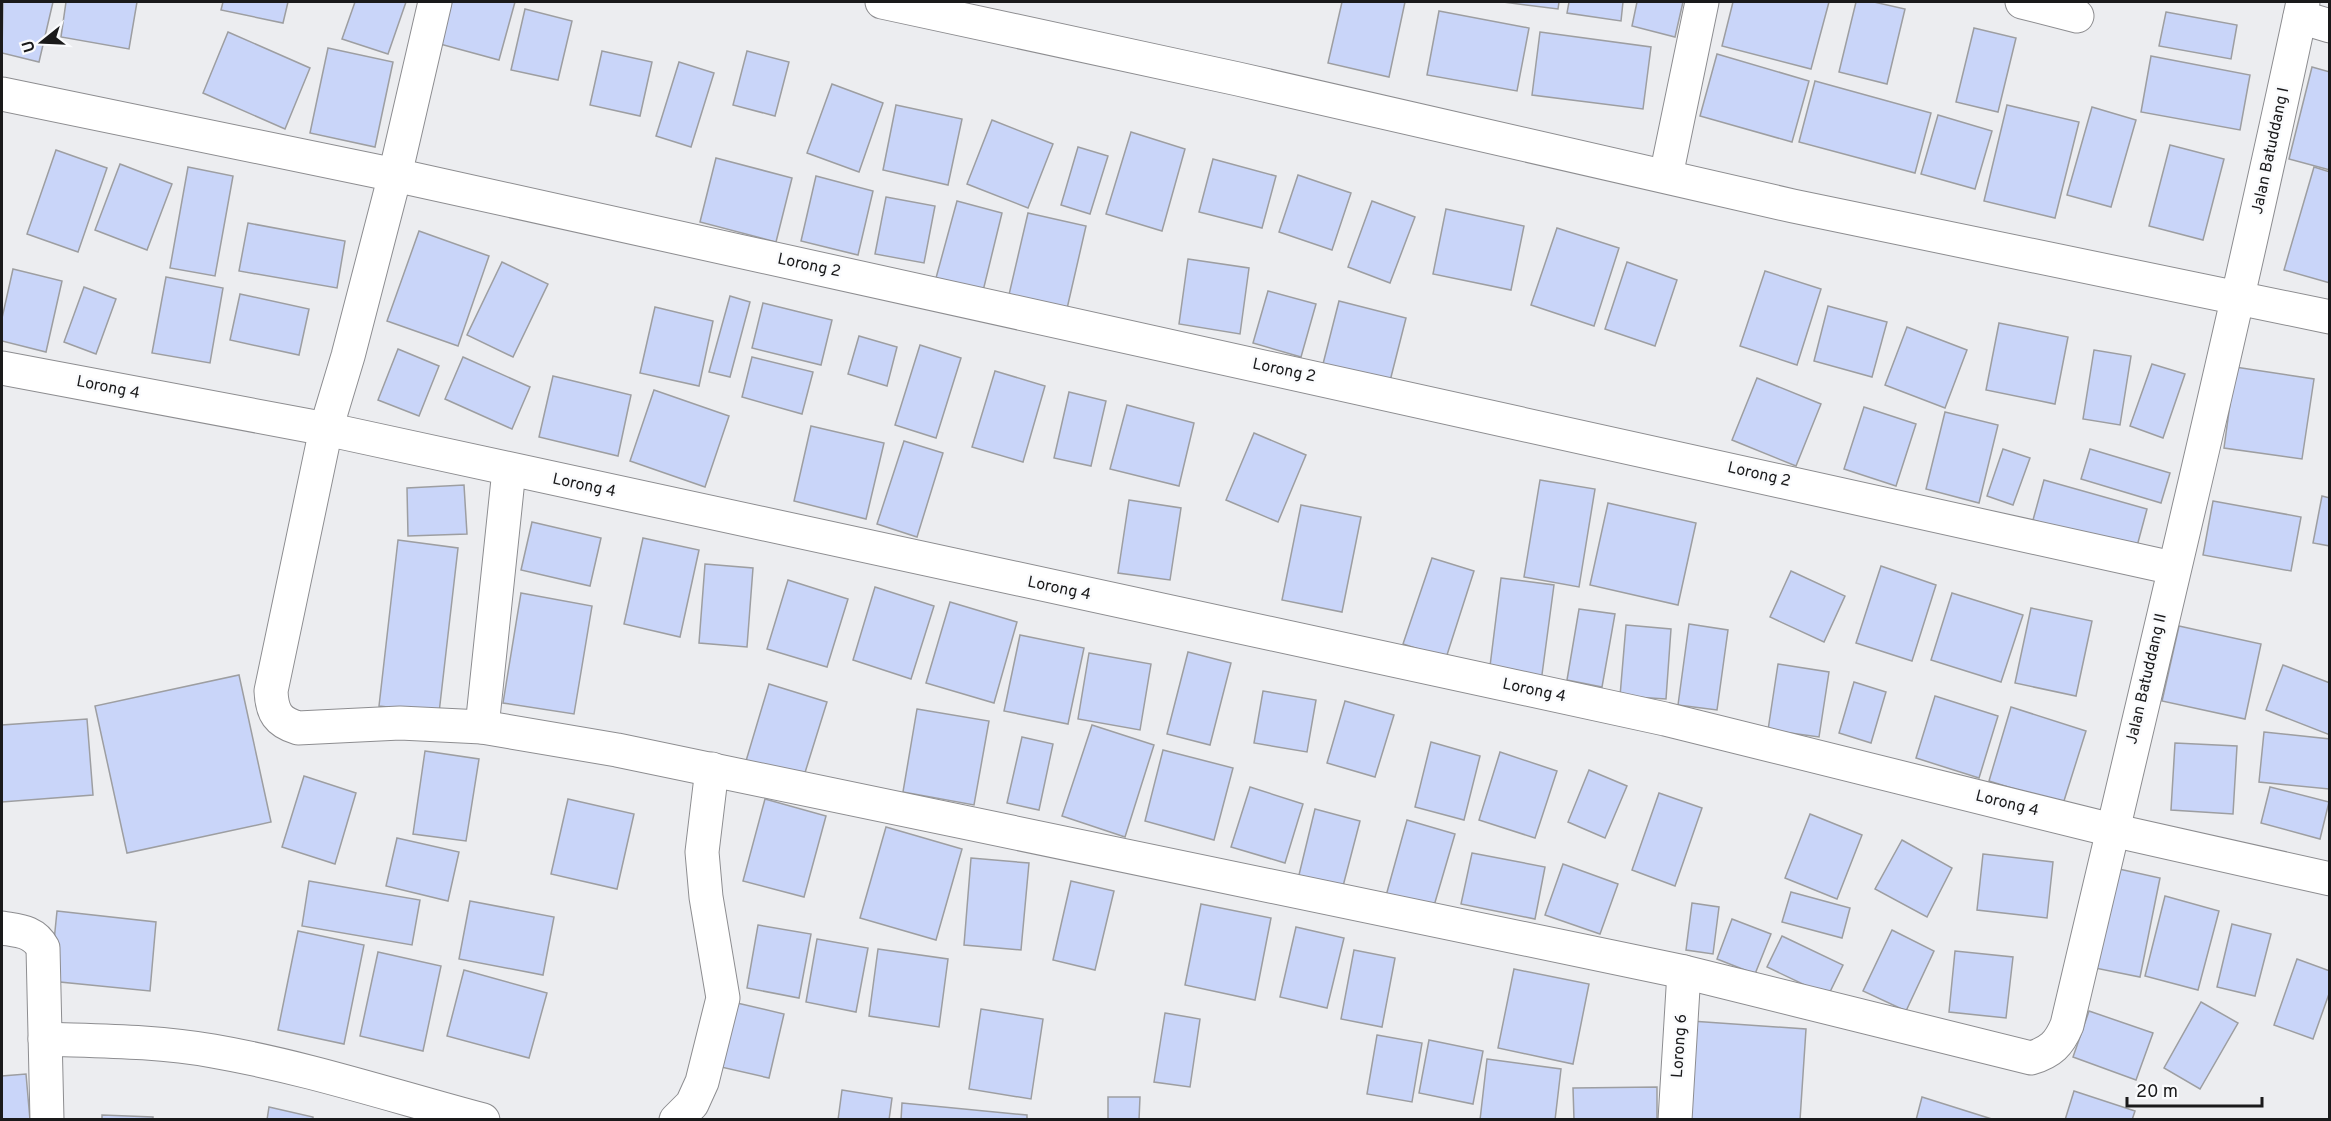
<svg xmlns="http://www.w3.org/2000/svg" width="2331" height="1121" font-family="Overpass,sans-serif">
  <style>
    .building { fill: #c9d5f9; stroke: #9d9ea1; stroke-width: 1.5 }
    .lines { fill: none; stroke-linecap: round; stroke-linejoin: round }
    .street-casing { stroke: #8d8d90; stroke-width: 35 }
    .street { stroke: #fff; stroke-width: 33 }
    .labels { text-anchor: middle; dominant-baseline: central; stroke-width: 5; stroke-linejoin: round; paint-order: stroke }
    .street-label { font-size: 16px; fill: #1a1a1b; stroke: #fafbfd }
  </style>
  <rect width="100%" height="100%" fill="#ecedf0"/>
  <g class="building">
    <polygon points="3,2 53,2 39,62 2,53"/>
    <polygon points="66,2 137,2 129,49 61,37"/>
    <polygon points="223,2 288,2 283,23 221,10"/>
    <polygon points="355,2 406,2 388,54 342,39"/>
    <polygon points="452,2 515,2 499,60 440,44"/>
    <polygon points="1342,2 1405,2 1389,77 1328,63"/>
    <polygon points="1503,2 1559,2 1558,9"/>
    <polygon points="1569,2 1623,2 1621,21 1567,13"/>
    <polygon points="1637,2 1683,2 1675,37 1632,26"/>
    <polygon points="1733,2 1829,2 1811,69 1722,46"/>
    <polygon points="1856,2 1874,2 1905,9 1887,84 1839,72"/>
    <polygon points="525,9 572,21 558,80 511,70"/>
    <polygon points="1439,11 1529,28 1517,91 1427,75"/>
    <polygon points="2166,12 2237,25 2231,59 2159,46"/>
    <polygon points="1974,28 2016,38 1998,112 1956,102"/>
    <polygon points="228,32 310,68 285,129 203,93"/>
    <polygon points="1540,32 1651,47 1643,109 1532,95"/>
    <polygon points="328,48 393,62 375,147 310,133"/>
    <polygon points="602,51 652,62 640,116 590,105"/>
    <polygon points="747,51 789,62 775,116 733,105"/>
    <polygon points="1717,54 1809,81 1792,142 1700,116"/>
    <polygon points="2151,56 2250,75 2240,130 2141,112"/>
    <polygon points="679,62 714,73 691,147 656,136"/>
    <polygon points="2312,67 2330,72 2330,170 2289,159"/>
    <polygon points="1815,81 1931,113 1915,173 1799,142"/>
    <polygon points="832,84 883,103 859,172 807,153"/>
    <polygon points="896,105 962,119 948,185 883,170"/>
    <polygon points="2007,105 2079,122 2055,218 1984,201"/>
    <polygon points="2092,107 2136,120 2111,207 2067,195"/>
    <polygon points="1938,115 1992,131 1975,189 1921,174"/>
    <polygon points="992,120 1053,144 1028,208 967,184"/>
    <polygon points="1131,132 1185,149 1162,231 1106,214"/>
    <polygon points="2170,145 2224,159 2203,240 2149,226"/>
    <polygon points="1078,147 1108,156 1090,214 1061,205"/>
    <polygon points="56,150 107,168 78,252 27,234"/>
    <polygon points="716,158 792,178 776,242 700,222"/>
    <polygon points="1213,159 1276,176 1262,228 1199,212"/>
    <polygon points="120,164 172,184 147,250 95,230"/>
    <polygon points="188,167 233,176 215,276 170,268"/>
    <polygon points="2314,167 2330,172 2330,283 2284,270"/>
    <polygon points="1298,175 1351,193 1332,250 1279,232"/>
    <polygon points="816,176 873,191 858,255 801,241"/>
    <polygon points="886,197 935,206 924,263 875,254"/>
    <polygon points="957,201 1002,213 983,291 936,278"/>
    <polygon points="1372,201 1415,217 1390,283 1348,267"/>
    <polygon points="1446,209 1524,226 1511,290 1433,274"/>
    <polygon points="1028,213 1086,226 1066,313 1008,299"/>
    <polygon points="248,223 345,241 337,288 239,271"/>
    <polygon points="1557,228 1619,248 1594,326 1531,305"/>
    <polygon points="419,231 489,256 458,346 387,321"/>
    <polygon points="1188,259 1249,268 1240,334 1179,324"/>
    <polygon points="502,262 548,284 513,357 467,335"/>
    <polygon points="1627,262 1677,280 1655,346 1605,329"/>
    <polygon points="13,269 62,281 46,352 2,341 2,318"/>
    <polygon points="1765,271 1821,289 1797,365 1740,346"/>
    <polygon points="166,277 223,288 210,363 152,353"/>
    <polygon points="84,287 116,299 96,354 64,342"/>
    <polygon points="1268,291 1316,304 1301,357 1253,343"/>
    <polygon points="240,294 309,309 299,355 230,340"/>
    <polygon points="730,296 750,302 730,377 709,372"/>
    <polygon points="1339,301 1406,318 1390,381 1323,364"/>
    <polygon points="763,303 832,320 821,365 752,348"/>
    <polygon points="1828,306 1887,322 1872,377 1814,361"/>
    <polygon points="655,307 713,321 699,386 640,373"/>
    <polygon points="1999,323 2068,337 2055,404 1986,390"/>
    <polygon points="1907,327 1967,350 1945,408 1885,385"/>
    <polygon points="859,336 897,347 887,386 848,374"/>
    <polygon points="920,345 961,358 936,438 895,425"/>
    <polygon points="398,349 439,366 419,416 378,400"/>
    <polygon points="2094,350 2131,356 2120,425 2083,419"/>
    <polygon points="463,357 530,387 512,429 445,399"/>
    <polygon points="752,357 813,372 802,414 742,397"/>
    <polygon points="2152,364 2185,374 2163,438 2130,426"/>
    <polygon points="2235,367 2314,379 2302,459 2224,448"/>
    <polygon points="995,371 1045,386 1023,462 972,447"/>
    <polygon points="553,376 631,395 618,456 539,437"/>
    <polygon points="1757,378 1821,404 1796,466 1732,440"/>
    <polygon points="654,390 729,416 705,487 630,461"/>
    <polygon points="1069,392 1106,401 1091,466 1054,458"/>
    <polygon points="1127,405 1194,423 1179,486 1110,469"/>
    <polygon points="1864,407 1916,424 1896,486 1844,469"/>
    <polygon points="1945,412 1998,425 1979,503 1926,489"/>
    <polygon points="811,426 884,443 866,519 794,501"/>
    <polygon points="1254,433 1306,455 1278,522 1226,500"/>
    <polygon points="904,441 943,453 917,537 877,524"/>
    <polygon points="2003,449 2030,458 2013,505 1987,496"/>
    <polygon points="2090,449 2170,473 2161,503 2081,479"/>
    <polygon points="1540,480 1595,489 1579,587 1524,577"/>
    <polygon points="2044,480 2147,509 2136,550 2033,520"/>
    <polygon points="464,485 467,534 408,536 407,488"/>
    <polygon points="2322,496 2330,498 2330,546 2313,543"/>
    <polygon points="1129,500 1181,508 1170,580 1118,573"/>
    <polygon points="2213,501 2301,517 2291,571 2203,555"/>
    <polygon points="1608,503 1696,523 1678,605 1590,585"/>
    <polygon points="1301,505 1361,517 1342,612 1282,600"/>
    <polygon points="532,522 601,538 590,586 521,570"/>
    <polygon points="643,538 699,550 680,637 624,624"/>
    <polygon points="398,540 458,548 439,713 379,706"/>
    <polygon points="1432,558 1474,571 1446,658 1403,644"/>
    <polygon points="705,564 753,568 747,647 699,643"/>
    <polygon points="1881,566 1936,585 1912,661 1856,643"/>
    <polygon points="1791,571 1845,596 1824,642 1770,617"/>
    <polygon points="1501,578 1554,585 1541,682 1489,674"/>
    <polygon points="788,580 848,599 827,667 767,649"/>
    <polygon points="875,587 934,606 911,679 853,660"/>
    <polygon points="521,593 592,606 574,714 503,703"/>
    <polygon points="1952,593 2023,615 2001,682 1931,660"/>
    <polygon points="950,602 1017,622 994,703 926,683"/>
    <polygon points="2031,608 2092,621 2076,696 2015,683"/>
    <polygon points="1579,609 1615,614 1602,687 1567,680"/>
    <polygon points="1689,624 1728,630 1717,710 1678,705"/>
    <polygon points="1626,625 1671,629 1666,699 1620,696"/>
    <polygon points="2179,626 2261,644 2245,719 2162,701"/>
    <polygon points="1020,635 1084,648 1068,724 1004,711"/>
    <polygon points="1188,652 1231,663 1210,745 1167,734"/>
    <polygon points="1089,653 1151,664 1140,730 1078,719"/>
    <polygon points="1778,664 1829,672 1819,737 1768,730"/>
    <polygon points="2283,665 2330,683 2330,735 2266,710"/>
    <polygon points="239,675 271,822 127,853 95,706"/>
    <polygon points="1854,682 1886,692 1871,743 1839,733"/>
    <polygon points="769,684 827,702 803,779 746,761"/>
    <polygon points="1263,691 1316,700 1307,752 1254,743"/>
    <polygon points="1935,696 1998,716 1979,778 1916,758"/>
    <polygon points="1345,701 1394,715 1375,777 1327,763"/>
    <polygon points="2011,707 2086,731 2063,804 1989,781"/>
    <polygon points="917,709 989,721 974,805 903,792"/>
    <polygon points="87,719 93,795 2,802 2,725"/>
    <polygon points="1092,725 1154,745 1125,837 1062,816"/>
    <polygon points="2264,732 2330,739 2329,789 2259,782"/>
    <polygon points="1022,737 1053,744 1039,810 1007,803"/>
    <polygon points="1431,742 1480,756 1464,820 1415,807"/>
    <polygon points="2175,743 2237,746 2233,814 2171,810"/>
    <polygon points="1163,750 1233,768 1214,840 1145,821"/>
    <polygon points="425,751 479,759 466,841 413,834"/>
    <polygon points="1500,752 1557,771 1535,838 1479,820"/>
    <polygon points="1589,770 1627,786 1605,838 1568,822"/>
    <polygon points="304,776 356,793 335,864 282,847"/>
    <polygon points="1250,787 1303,804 1285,863 1231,847"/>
    <polygon points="2270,787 2329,802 2320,839 2261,823"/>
    <polygon points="1659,793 1702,808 1675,886 1632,870"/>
    <polygon points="568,799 634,814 617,889 551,874"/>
    <polygon points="765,799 826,816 804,897 743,881"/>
    <polygon points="1315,809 1360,821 1342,890 1298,879"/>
    <polygon points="1810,814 1862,835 1837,899 1785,878"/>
    <polygon points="1407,820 1455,834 1431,916 1384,903"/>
    <polygon points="886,827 962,849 936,940 860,918"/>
    <polygon points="397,838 459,852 448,901 386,886"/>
    <polygon points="1902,840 1952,868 1927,917 1875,889"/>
    <polygon points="1472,853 1545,867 1535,919 1461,904"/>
    <polygon points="1983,854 2053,862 2047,918 1977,910"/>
    <polygon points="971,858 1029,863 1021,950 964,945"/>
    <polygon points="1563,864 1618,884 1600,934 1545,915"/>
    <polygon points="2110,867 2160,878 2140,977 2090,967"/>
    <polygon points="309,881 420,900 412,945 302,926"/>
    <polygon points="1071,881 1114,891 1095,970 1053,960"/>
    <polygon points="1791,892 1850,908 1842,938 1782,922"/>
    <polygon points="2165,896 2219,911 2198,990 2145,976"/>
    <polygon points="470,901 554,917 543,975 459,959"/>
    <polygon points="1692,903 1719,907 1713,954 1686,950"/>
    <polygon points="1201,904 1271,918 1255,1000 1185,985"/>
    <polygon points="57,911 156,922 150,991 50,981"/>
    <polygon points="1732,919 1771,934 1755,974 1717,959"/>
    <polygon points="2232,924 2271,934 2255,996 2217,987"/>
    <polygon points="758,925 811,934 799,998 747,988"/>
    <polygon points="1296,927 1344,938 1327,1008 1280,997"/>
    <polygon points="1892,930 1934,951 1906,1011 1863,991"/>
    <polygon points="298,931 364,945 344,1044 278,1030"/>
    <polygon points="1782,936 1843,965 1828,996 1767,967"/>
    <polygon points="817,939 868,948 856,1012 806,1002"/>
    <polygon points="878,949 948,959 939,1027 869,1016"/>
    <polygon points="1354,950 1395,958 1382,1027 1341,1019"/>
    <polygon points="1955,951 2013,957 2006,1018 1949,1012"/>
    <polygon points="378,952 441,966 423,1051 360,1036"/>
    <polygon points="2297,959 2330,971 2330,991 2313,1039 2274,1025"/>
    <polygon points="1514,969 1589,984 1573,1064 1498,1048"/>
    <polygon points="464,970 547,993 529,1058 447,1036"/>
    <polygon points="2201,1002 2238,1023 2200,1089 2164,1068"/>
    <polygon points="737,1003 784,1014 769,1078 721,1067"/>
    <polygon points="981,1009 1043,1019 1031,1099 969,1089"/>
    <polygon points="2089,1011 2153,1033 2136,1080 2073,1057"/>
    <polygon points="1165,1013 1200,1019 1190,1087 1154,1082"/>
    <polygon points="1691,1021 1806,1029 1800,1120 1685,1120"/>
    <polygon points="1377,1035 1422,1043 1412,1102 1367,1094"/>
    <polygon points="1429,1040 1483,1051 1473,1104 1419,1093"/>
    <polygon points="1487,1059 1561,1069 1555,1120 1480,1120"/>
    <polygon points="26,1074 30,1120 2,1120 2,1076"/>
    <polygon points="1657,1087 1657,1120 1574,1120 1573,1088"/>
    <polygon points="842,1090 892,1098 889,1120 838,1120"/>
    <polygon points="2074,1091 2135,1111 2132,1120 2065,1120"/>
    <polygon points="1108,1097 1140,1097 1139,1120 1108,1120"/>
    <polygon points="1922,1097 1995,1120 1916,1120"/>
    <polygon points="902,1103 1027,1115 1027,1120 901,1120"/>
    <polygon points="269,1107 313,1117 313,1120 267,1120"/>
    <polygon points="102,1115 153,1117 153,1120 102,1120"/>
  </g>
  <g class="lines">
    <g class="street-casing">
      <g id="street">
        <path d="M435 2 395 175 348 356 326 429 271 691C272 713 278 722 298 728L400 723 482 727 617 750 1684 972 2031 1058C2051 1052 2059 1044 2067 1025 2147 684 2230 344 2303 2"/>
        <polyline points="882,2 1238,79 1793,206 2330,317"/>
        <polyline points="2022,2 2077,16"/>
        <polyline points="2300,17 2330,26"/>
        <polyline points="2,94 395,175 2173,568"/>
        <polyline points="1666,176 1702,2"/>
        <polyline points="2,368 326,429 1665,719 2112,830 2330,879"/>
        <polyline points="482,727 509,470"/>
        <path d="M2 928C19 931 34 931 43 948L47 1120"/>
        <path d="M45 1039C101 1041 158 1041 213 1051 305 1067 393 1096 483 1120"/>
        <polyline points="676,1120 692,1104 702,1082 723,998 706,897 702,852 712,769"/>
        <polyline points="1675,1120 1684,972"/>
      </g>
    </g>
    <use href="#street" class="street"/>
  </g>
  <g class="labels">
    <g class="street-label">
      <text transform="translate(2271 151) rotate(-78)">Jalan Batuddang I</text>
      <text transform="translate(809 266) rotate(12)">Lorong 2</text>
      <text transform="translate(1284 371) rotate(12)">Lorong 2</text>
      <text transform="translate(108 388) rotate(11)">Lorong 4</text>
      <text transform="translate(1759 475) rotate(13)">Lorong 2</text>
      <text transform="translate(584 486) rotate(12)">Lorong 4</text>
      <text transform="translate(1059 589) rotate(12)">Lorong 4</text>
      <text transform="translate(2147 679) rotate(-77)">Jalan Batuddang II</text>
      <text transform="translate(1534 691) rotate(12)">Lorong 4</text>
      <text transform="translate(2007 804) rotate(14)">Lorong 4</text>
      <text transform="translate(1680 1046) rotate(-86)">Lorong 6</text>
    </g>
  </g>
  <rect width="2331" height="1121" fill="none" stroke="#1a1a1b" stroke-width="6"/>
  <g transform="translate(42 42) rotate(252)" stroke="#fafbfd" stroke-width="4.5" paint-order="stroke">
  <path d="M0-4.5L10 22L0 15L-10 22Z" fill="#1a1a1b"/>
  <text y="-9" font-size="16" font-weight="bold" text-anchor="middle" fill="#1a1a1b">U</text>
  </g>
  <path d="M2127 1097v9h135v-9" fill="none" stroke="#1a1a1b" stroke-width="3"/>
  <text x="2136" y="1097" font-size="18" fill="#1a1a1b" stroke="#fafbfd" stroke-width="4.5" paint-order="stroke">20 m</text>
</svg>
